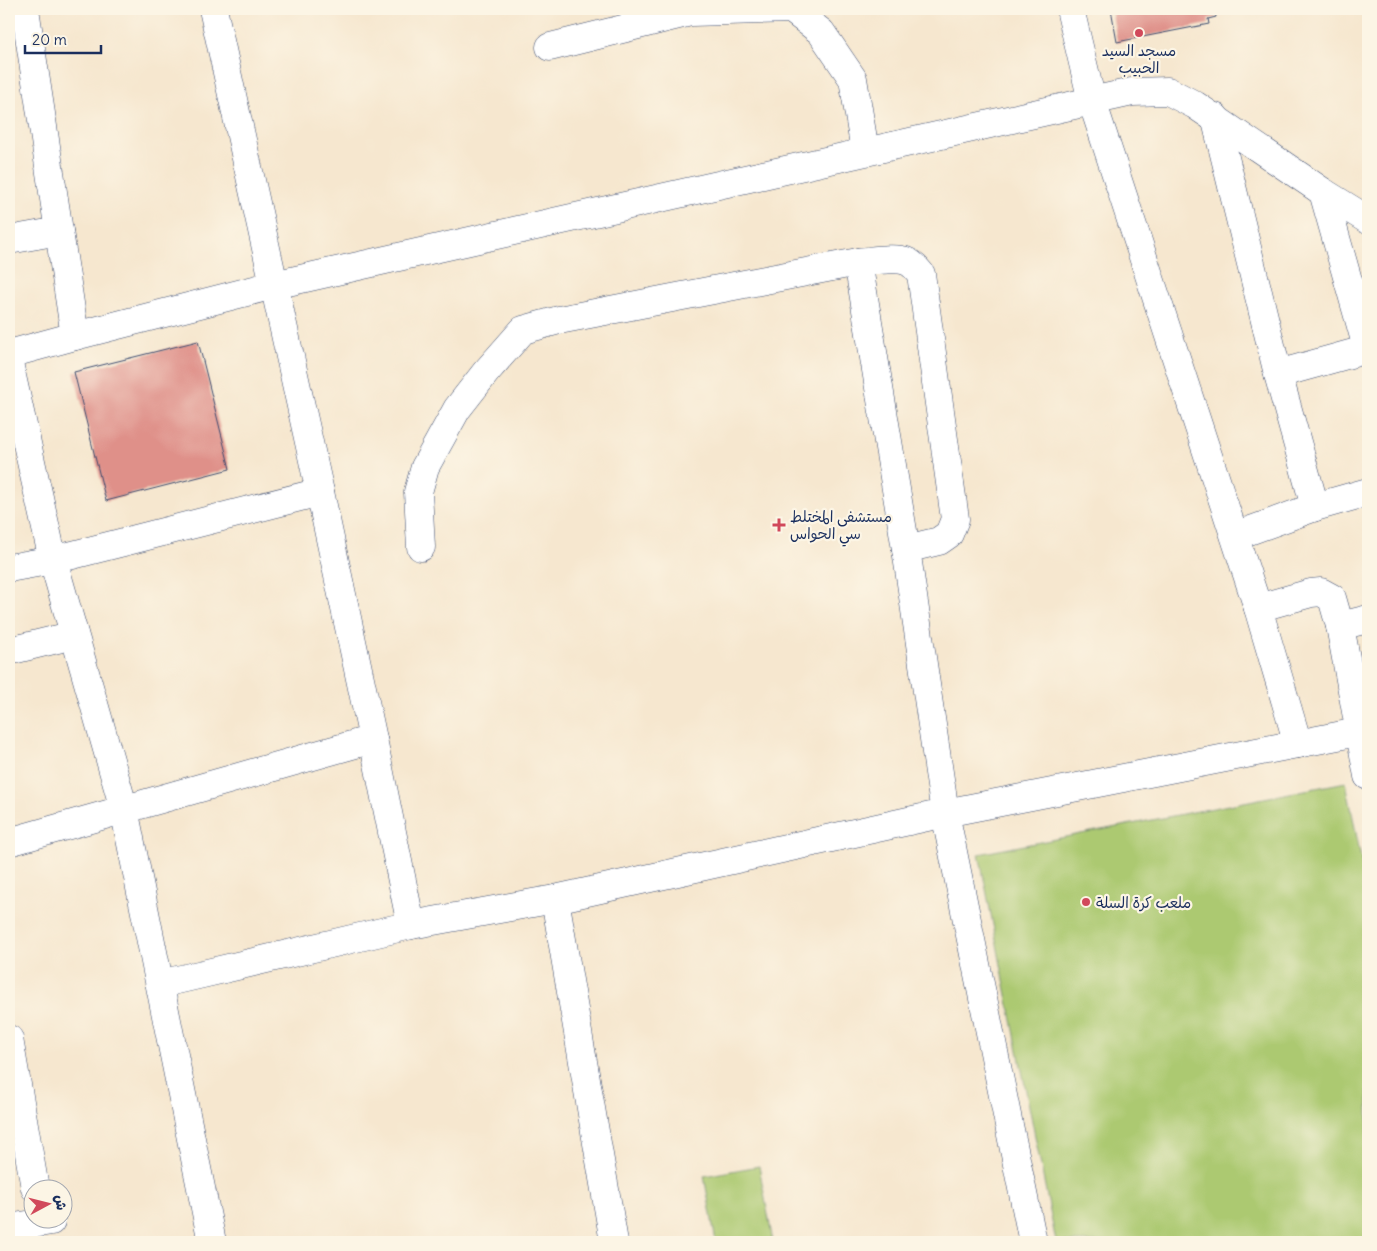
<svg xmlns="http://www.w3.org/2000/svg" width="1377" height="1251" font-family="Delius,'Playpen Sans Arabic',sans-serif">
  <style>
    .green { fill: #acc971; stroke: #647c68 }
    .building { fill: #df9089 }
    .lines { fill: none; stroke-linecap: round; stroke-linejoin: round }
    .minor-casing { stroke: #3c4b6f; stroke-width: 29 }
    .major-casing { stroke: #3c4b6f; stroke-width: 29 }
    .minor { stroke: #fff; stroke-width: 28 }
    .major { stroke: #fff; stroke-width: 28 }
    .poi-dot { fill: #d1495b; stroke: #fcf5e5; stroke-width: 2 }
    .labels { text-anchor: middle; dominant-baseline: central; stroke-width: 4.5; stroke-linejoin: round; paint-order: stroke }
    .poi-label { font-size: 15px; fill: #1b2f5e; stroke: #fcf5e5; text-anchor: start }
  </style>
  <rect width="100%" height="100%" fill="#fcf5e5"/>
  <filter id="ink" filterUnits="userSpaceOnUse"><feTurbulence type="fractalNoise" baseFrequency=".02" numOctaves="2"/><feDisplacementMap in="SourceGraphic" scale="10" xChannelSelector="R" yChannelSelector="G"/><feConvolveMatrix kernelMatrix="1 2 1 2 8 2 1 2 1" color-interpolation-filters="sRGB"/></filter>
  <filter id="wash" filterUnits="userSpaceOnUse"><feTurbulence type="fractalNoise" baseFrequency=".0096" numOctaves="4" result="noise"/><feDisplacementMap in="SourceGraphic" scale="20" xChannelSelector="R" yChannelSelector="G"/><feGaussianBlur stdDeviation="1.12" result="paint"/><feColorMatrix in="noise" values="0 0 0 0 0 0 0 0 0 0 0 0 0 0 0 0 0 1.4 0 .05"/><feComposite in="paint" operator="in"/></filter>
  <g filter="url(#wash)">
    <rect width="100%" height="100%" fill="#f6e7cf"/>
    <g class="green">
      <polygon points="1346,782 1368,894 1368,1242 1056,1242 979,854"/>
      <polygon points="759,1166 773,1242 716,1242 704,1176"/>
    </g>
    <g id="blocks">
      <g class="building">
        <polygon points="1111,9 1215,9 1216,17 1208,19 1209,24 1117,42"/>
        <polygon points="198,341 230,469 106,501 74,372"/>
      </g>
    </g>
  </g>
  <g filter="url(#ink)">
    <use href="#blocks" fill-opacity="0" stroke="#3c4b6f" stroke-width="1"/>
    <g class="lines">
      <g class="minor-casing">
        <g id="minor">
          <polyline points="25,9 75,336"/>
          <polyline points="1070,9 1092,101 1258,608 1298,744"/>
          <polyline points="550,47 691,12 791,9 821,32 853,79 865,151"/>
          <polyline points="1215,117 1278,374 1315,507"/>
          <polyline points="1323,192 1368,351"/>
          <polyline points="9,240 59,231"/>
          <polyline points="858,262 906,549 945,813 1033,1242"/>
          <polyline points="9,354 75,336 274,285 1132,92 1168,91 1195,105 1323,192 1368,220"/>
          <polyline points="9,363 53,560 124,809 212,1242"/>
          <polyline points="1278,374 1368,349"/>
          <polyline points="1235,536 1315,507 1368,492"/>
          <path d="M421 547 418 492 425 467 457 409 486 372 523 330 559 320 858 262C871 261 895 257 906 261 912 263 917 269 921 274L955 519 949 534 939 541 906 549"/>
          <polyline points="9,568 53,560 320,492"/>
          <polyline points="1258,608 1311,593 1321,592 1332,598 1340,626 1368,776"/>
          <polyline points="1340,626 1368,619"/>
          <polyline points="9,651 74,635"/>
          <polyline points="373,739 411,925"/>
          <polyline points="555,899 614,1242"/>
          <polyline points="160,984 411,925 555,899 945,813 1368,730"/>
          <polyline points="9,1039 35,1188"/>
          <polyline points="9,1228 51,1221"/>
        </g>
      </g>
      <g class="major-casing">
        <polyline id="major" points="9,842 373,739 320,492 213,9"/>
      </g>
      <use href="#minor" class="minor"/>
      <use href="#major" class="major"/>
    </g>
  </g>
  <g class="poi-dot">
    <circle cx="1139" cy="33" r="5"/>
    <path d="M776.5 517.5h5v5h5v5h-5v5h-5v-5h-5v-5h5z"/>
    <circle cx="1086" cy="902" r="5"/>
  </g>
  <g class="labels">
    <g class="poi-label">
      <text x="1139" y="50" text-anchor="middle">مسجد السيد<tspan x="1139" dy="17">الحبيب</tspan></text>
      <text x="790" y="516">مستشفى المختلط<tspan x="790" dy="17">سي الحواس</tspan></text>
      <text x="1096" y="902">ملعب كرة السلة</text>
    </g>
  </g>
  <rect width="1377" height="1251" fill="none" stroke="#fcf5e5" stroke-width="30"/>
  <g transform="translate(48 1204) rotate(83)"><circle r="24" fill="#fcf5e5" stroke="#a2a6af"/>
  <path d="M0-4L9 19L0 12L-9 19Z" fill="#d1495b"/>
  <text y="-8" font-size="14" font-weight="bold" text-anchor="middle" fill="#1b2f5e">ش</text>
  </g>
  <path d="M25 45v8h76v-8" fill="none" stroke="#1b2f5e" stroke-width="2.5"/>
  <text x="32" y="45" font-size="15" fill="#1b2f5e" stroke="#fcf5e5" stroke-width="4" paint-order="stroke">20 m</text>
</svg>
